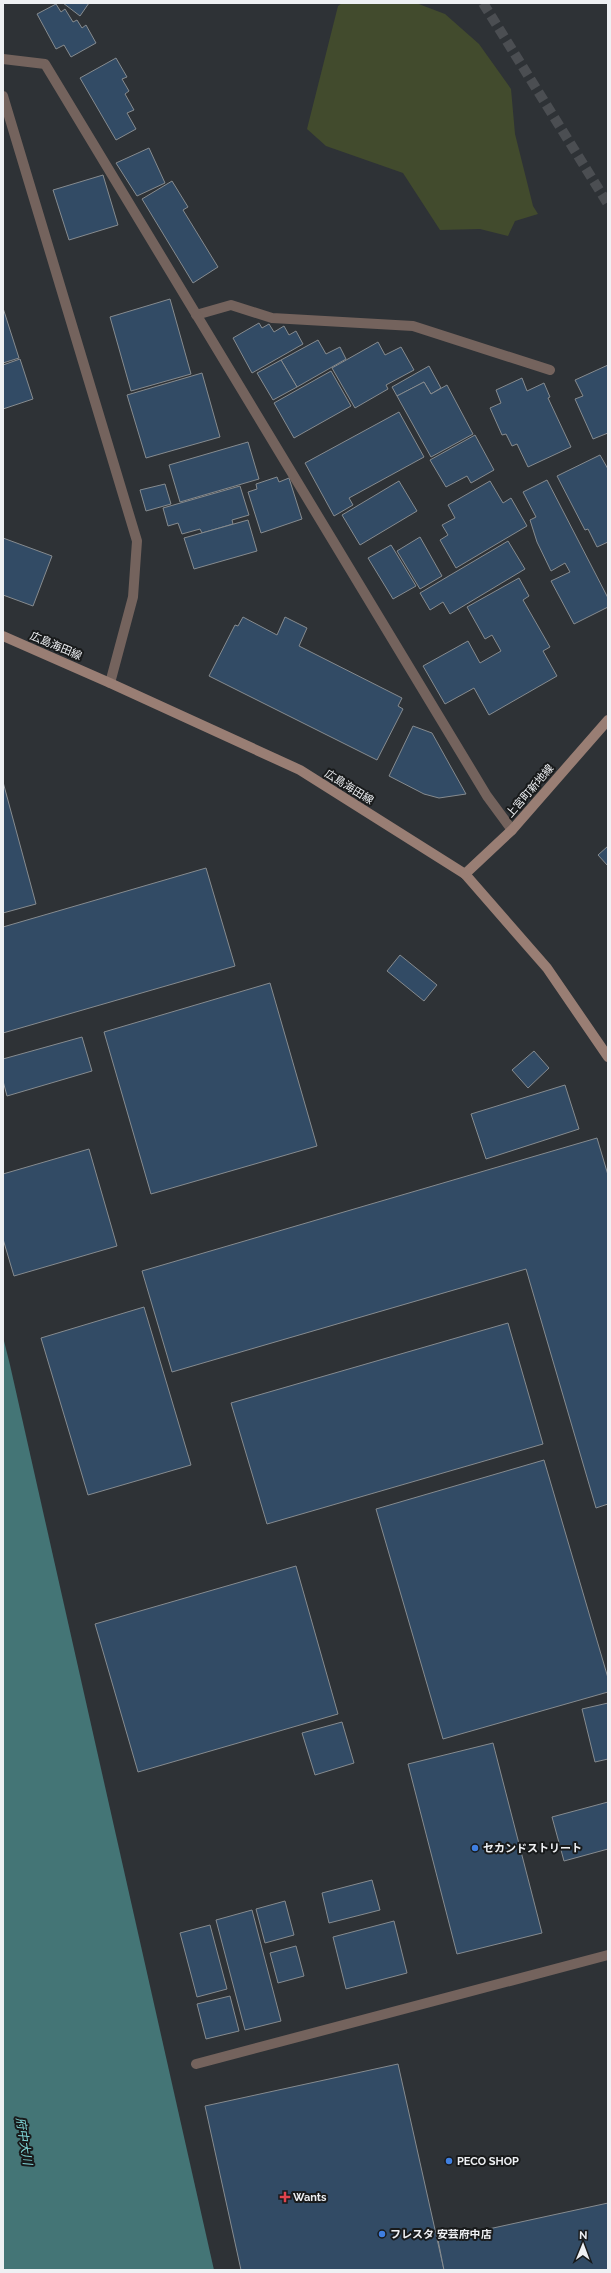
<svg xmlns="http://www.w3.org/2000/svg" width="611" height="2273" font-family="Raleway,'Noto Sans JP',sans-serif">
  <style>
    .green { fill: #424b2d }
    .water { fill: #447576 }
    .building { fill: #324b65; stroke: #868b8f }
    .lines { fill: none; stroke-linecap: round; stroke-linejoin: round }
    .secondary-tunnel { stroke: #4b4e52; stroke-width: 10; stroke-dasharray: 10 5; stroke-linecap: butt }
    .service { stroke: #74635d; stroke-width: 10 }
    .minor { stroke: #74635d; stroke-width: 10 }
    .secondary { stroke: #997e74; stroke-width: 10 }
    .shop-dot { fill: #3f7fe0; stroke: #181a1b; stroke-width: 1.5 }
    .health-dot { fill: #e0444e; stroke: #181a1b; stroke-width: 1.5 }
    .labels { text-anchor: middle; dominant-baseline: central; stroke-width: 4; stroke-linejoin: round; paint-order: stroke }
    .street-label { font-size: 11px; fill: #eef0f3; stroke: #181a1b }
    .poi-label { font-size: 11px; font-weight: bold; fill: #eef0f3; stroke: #181a1b; text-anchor: start }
    .water-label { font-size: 12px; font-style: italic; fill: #7fd5d6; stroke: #181a1b }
  </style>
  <rect width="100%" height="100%" fill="#2e3236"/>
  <polygon class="green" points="342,3 416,3 445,14 479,44 511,89 515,134 533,206 538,214 515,221 508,236 480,229 440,230 403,173 326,146 307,129 338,6"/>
  <polygon class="water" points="3,1337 10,1365 214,2270 3,2270"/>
  <g class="building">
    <polygon points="63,3 89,3 80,16"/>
    <polygon points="56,4 61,12 65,9 73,22 77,20 82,28 86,25 96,43 71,57 64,45 56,49 37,14"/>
    <polygon points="116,58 127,77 122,79 129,91 125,94 134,110 127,113 136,129 116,140 80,78"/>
    <polygon points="149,148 165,183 137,196 116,163"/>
    <polygon points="103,175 118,225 69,240 53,190"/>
    <polygon points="172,181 188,207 183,210 218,267 193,283 142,199"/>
    <polygon points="170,299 191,374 131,391 110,317"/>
    <polygon points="3,308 19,358 3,363"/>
    <polygon points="259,323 262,328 269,324 274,332 284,326 289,335 296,331 303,344 252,373 233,338"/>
    <polygon points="318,340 326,354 340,347 346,359 297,387 281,360"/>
    <polygon points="378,342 385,355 401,347 414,370 386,385 388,389 355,408 332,368"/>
    <polygon points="20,359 33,399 3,409 3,365"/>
    <polygon points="281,360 297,387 273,400 257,373"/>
    <polygon points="608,365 608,433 593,439 575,399 583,396 575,380"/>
    <polygon points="429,366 441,388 431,394 424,382 397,396 392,387"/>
    <polygon points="331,371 351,406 294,438 274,403"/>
    <polygon points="202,373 220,437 146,458 127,395"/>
    <polygon points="522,378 527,391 544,383 550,397 548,398 571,447 528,467 517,444 512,446 506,434 502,435 490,408 501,403 496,390"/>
    <polygon points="424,382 431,394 447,385 473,434 431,457 397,396"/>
    <polygon points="399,412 424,457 349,498 353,505 334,516 305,463"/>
    <polygon points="475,435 494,470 471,483 467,476 446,487 430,460"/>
    <polygon points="248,442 259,479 180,502 169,465"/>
    <polygon points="600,455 608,469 608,542 597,547 588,529 585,530 557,476"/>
    <polygon points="277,477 279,482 289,478 302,519 261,533 248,492 257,489 256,484"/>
    <polygon points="547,480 608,598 608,607 574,624 551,581 570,572 565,563 551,571 537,542 530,520 536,517 523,492"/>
    <polygon points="399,481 417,511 360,545 342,515"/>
    <polygon points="490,481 503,503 511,498 527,526 456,568 440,540 448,535 442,525 455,518 448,505"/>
    <polygon points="165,484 171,504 146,511 140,490"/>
    <polygon points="240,486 249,515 232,520 233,524 202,533 200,529 182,534 178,523 168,526 163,508"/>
    <polygon points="248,520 257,551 194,569 184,538"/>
    <polygon points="420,537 442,576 420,589 397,551"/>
    <polygon points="3,538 52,556 33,606 3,595"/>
    <polygon points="508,541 525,569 450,614 443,602 430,610 420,593"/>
    <polygon points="391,545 416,586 393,599 368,558"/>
    <polygon points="519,578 529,596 523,600 550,647 543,651 557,676 489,715 474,688 445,704 423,666 468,641 480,663 501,651 492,635 485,639 467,607"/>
    <polygon points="243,617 277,635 285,617 307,628 299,646 402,698 398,706 403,709 377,760 209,676 235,625 238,626"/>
    <polygon points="413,726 432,733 466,794 439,798 424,794 389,776"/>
    <polygon points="3,782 36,904 3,913"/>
    <polygon points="608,846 608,866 598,855"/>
    <polygon points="206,868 235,966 3,1033 3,927"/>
    <polygon points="400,955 437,985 424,1001 387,971"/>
    <polygon points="270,983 317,1146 151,1194 104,1032"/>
    <polygon points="82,1037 92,1071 7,1096 3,1081 3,1059"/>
    <polygon points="534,1051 549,1068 528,1088 512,1070"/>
    <polygon points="565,1085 579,1129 486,1159 471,1114"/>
    <polygon points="597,1138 608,1175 608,1504 596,1508 526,1269 172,1372 142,1271"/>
    <polygon points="89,1149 117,1246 14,1276 3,1239 3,1174"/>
    <polygon points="144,1307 191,1465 88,1495 41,1338"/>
    <polygon points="508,1323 543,1444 267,1524 231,1403"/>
    <polygon points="544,1460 608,1678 608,1692 443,1739 376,1509"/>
    <polygon points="296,1566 338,1714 138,1772 95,1624"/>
    <polygon points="608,1703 608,1759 595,1762 582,1709"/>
    <polygon points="342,1722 354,1763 315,1775 302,1733"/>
    <polygon points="493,1743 542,1933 457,1954 408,1764"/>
    <polygon points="608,1802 608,1849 564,1861 552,1817"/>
    <polygon points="372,1880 380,1910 329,1923 322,1893"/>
    <polygon points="285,1901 294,1935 265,1943 256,1909"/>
    <polygon points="252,1910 281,2021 245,2030 216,1920"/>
    <polygon points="394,1921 407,1973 346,1989 333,1937"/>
    <polygon points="210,1925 227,1989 197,1997 180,1933"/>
    <polygon points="296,1946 304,1976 278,1983 270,1953"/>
    <polygon points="230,1996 239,2031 206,2039 197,2004"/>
    <polygon points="398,2064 444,2270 241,2270 205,2106"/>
    <polygon points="608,2203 608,2270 444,2270 438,2240"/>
  </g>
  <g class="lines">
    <polyline class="secondary-tunnel" points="483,3 608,204"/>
    <polyline class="service" points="196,315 231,305 272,318 413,326 550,370"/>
    <g class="minor">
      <polyline points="3,59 45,64 487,796 512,830"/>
      <polyline points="3,96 137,541 133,597 110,683"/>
      <polyline points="196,2064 608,1955"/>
    </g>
    <g class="secondary">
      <polyline points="3,636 110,683 300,770 465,874 547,968 608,1057"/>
      <polyline points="465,874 512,830 608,720"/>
    </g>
  </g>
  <g class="shop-dot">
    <circle cx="475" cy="1848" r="4"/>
    <circle cx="449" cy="2161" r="4"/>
    <circle cx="382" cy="2234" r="4"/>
  </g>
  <path class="health-dot" d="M283 2191h4v4h4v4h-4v4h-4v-4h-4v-4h4z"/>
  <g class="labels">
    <g class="street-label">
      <text transform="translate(56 646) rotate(23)">広島海田線</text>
      <text transform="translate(349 787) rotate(32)">広島海田線</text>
      <text transform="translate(530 791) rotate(-49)">上宮町新地線</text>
    </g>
    <g class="poi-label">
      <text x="483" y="1848">セカンドストリート</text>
      <text x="457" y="2161">PECO SHOP</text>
      <text x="293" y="2197">Wants</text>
      <text x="390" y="2234">フレスタ 安芸府中店</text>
    </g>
    <g class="water-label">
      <text transform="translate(24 2141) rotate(81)">府中大川</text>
    </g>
  </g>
  <rect width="611" height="2273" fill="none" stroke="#eef0f3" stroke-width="8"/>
  <g transform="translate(583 2245) rotate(1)" stroke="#181a1b" stroke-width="3" paint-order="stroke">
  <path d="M0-3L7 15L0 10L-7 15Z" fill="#eef0f3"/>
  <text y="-6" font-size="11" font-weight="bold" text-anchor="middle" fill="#eef0f3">N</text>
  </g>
</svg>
